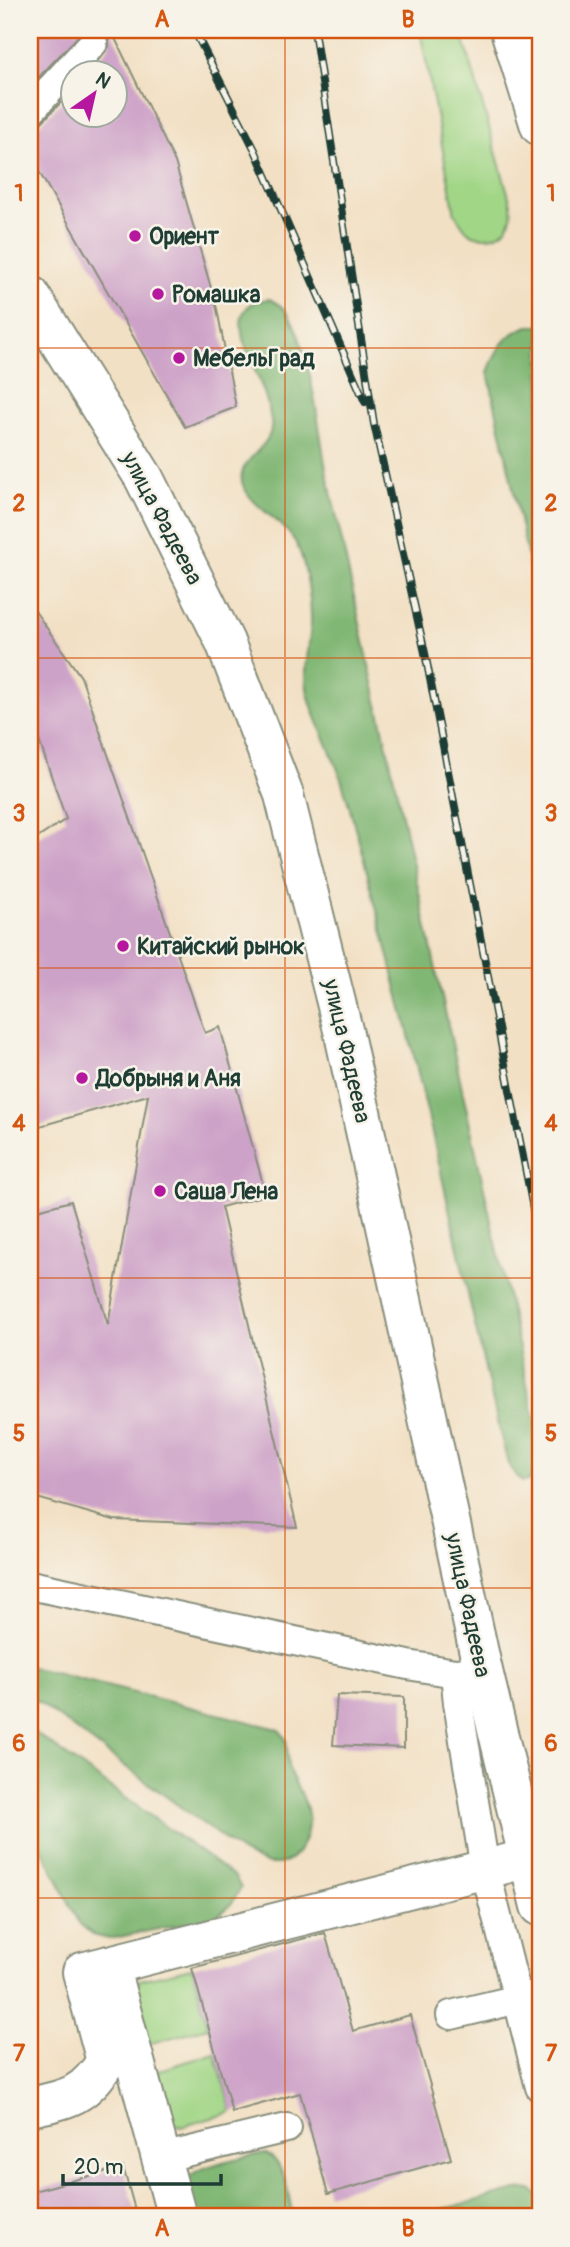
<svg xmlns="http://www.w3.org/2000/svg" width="570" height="2247" font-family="Pangolin,sans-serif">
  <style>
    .green { fill: #a2d687; stroke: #608a5e; stroke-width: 2 }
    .forest { fill: #81b774; stroke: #507a54; stroke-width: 2 }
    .building { fill: #cda2c8 }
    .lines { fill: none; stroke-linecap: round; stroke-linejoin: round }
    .service-casing { stroke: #888e7c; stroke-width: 32 }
    .minor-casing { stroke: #888e7c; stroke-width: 42 }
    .secondary-casing { stroke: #888e7c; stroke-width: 42 }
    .primary-casing { stroke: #888e7c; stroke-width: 42 }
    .service { stroke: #fff; stroke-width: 28 }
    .minor { stroke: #fff; stroke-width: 38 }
    .secondary { stroke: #fff; stroke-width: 38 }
    .primary { stroke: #fff; stroke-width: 38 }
    .rail-casing { stroke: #1f3d34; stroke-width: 8 }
    .rail { stroke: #f7f3e8; stroke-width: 5; stroke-dasharray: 16; stroke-linecap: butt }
    .grid { fill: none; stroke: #d45610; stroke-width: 2; stroke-opacity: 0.55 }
    .poi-dot { fill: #b5179e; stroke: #f7f3e8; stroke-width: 2.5 }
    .labels { text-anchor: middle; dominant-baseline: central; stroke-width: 5; stroke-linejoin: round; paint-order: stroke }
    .poi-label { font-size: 23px; font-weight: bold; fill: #1f3d34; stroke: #f7f3e8; text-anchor: start }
    .street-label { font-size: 23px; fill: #1f3d34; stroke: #f7f3e8 }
    .neatline { fill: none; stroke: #d45610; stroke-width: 2.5 }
    .grid-label { font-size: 23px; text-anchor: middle; font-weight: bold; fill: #d45610 }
  </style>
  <rect width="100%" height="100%" fill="#f7f3e8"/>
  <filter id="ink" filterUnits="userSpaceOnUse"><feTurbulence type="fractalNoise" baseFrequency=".0143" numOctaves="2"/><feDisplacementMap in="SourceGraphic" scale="14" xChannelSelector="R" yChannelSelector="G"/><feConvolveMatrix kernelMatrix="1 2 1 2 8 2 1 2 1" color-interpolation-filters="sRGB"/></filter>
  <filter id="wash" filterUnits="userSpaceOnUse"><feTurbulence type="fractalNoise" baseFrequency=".00686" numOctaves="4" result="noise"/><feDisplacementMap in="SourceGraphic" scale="28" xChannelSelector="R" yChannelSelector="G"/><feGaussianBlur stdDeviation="1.57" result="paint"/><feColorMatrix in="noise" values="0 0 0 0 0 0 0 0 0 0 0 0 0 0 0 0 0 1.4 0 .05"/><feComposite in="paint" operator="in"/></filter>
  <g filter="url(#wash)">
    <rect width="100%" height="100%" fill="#f2e0c4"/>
    <g class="green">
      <path d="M420 30H461L511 204C514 223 505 237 484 237 478 237 473 236 468 232 463 228 459 220 455 214Z"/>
      <polygon points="192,1968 208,2027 152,2043 146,2041 135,1986 140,1980"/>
      <polygon points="215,2053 232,2112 181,2127 167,2121 156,2074 160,2070"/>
    </g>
    <g class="forest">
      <path d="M270 299C274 302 280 304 283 308 309 334 319 431 326 469L537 1430C540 1449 542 1467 528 1481L522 1482 508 1464C471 1319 443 1170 406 1024 385 944 366 861 342 782 333 752 316 724 308 694 302 668 311 644 311 619 311 598 306 564 297 545 285 521 252 508 243 485 233 459 276 449 271 420 269 410 267 399 263 390 254 363 215 303 270 299Z"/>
      <path d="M528 326H540V614L488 372C497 348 503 336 528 326Z"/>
      <path d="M30 1667 278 1729C293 1744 284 1752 289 1769 294 1785 307 1799 308 1815 310 1835 298 1864 275 1864 263 1865 250 1857 240 1851L30 1696Z"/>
      <polygon points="30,1729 235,1877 241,1888 231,1904 217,1916 198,1921 109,1939 93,1935 80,1924 30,1825"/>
      <path d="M266 2153C287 2164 288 2196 293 2217H193C191 2208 184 2194 185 2184 186 2166 250 2156 266 2153Z"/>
      <polygon points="520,2189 531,2190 540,2196 540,2217 413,2217"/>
    </g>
    <g id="blocks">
      <g class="building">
        <polygon points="30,30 84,30 37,79 30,73"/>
        <polygon points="102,30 111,30 175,162 217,309 236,407 185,427 30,156 30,127 36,127 42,122 74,89 74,116 116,116 116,74 87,74 109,47 109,37"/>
        <polygon points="30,604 81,677 205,1033 220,1027 266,1195 221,1207 297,1527 114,1520 30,1496 30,1212 71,1201 108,1325 148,1095 30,1129 30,843 66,819 30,714"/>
        <polygon points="337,1695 404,1697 404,1748 333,1745"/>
        <polygon points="325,1933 353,2031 410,2015 451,2159 328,2194 300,2093 232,2112 192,1968"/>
        <polygon points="123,2167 137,2217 30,2217 30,2192"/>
      </g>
    </g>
  </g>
  <g filter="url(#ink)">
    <use href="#blocks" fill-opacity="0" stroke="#888e7c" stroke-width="2"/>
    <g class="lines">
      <g class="service-casing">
        <g id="service">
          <polyline points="30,111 93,43"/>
          <polyline points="30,1585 408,1665 455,1673 483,1671"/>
          <polyline points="455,1673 458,1703 485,1869 540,2087"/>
          <polyline points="451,2015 540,1994"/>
          <polyline points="161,2158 287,2128"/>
        </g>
      </g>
      <g class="minor-casing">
        <g id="minor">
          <polyline points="109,1965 177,2217"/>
          <path d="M30 2107C68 2099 85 2096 106 2061L82 1972 529 1858"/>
        </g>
      </g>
      <g class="secondary-casing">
        <polyline id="secondary" points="510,30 540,126"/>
      </g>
      <g class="primary-casing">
        <polyline id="primary" points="30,295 144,478 225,642 284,795 344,1034 483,1671 540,1906"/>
      </g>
      <use href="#service" class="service"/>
      <use href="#minor" class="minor"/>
      <use href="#secondary" class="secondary"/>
      <use href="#primary" class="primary"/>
      <g class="rail-casing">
        <g id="rail">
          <polyline points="194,30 255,150 365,402"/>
          <polyline points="314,30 374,424 425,653 540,1244"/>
        </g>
      </g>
      <use href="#rail" class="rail"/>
    </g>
  </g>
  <path class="grid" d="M285 30V2217M30 348H540M30 658H540M30 968H540M30 1278H540M30 1588H540M30 1898H540"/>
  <g class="poi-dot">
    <circle cx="135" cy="236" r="7"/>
    <circle cx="158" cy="294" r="7"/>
    <circle cx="179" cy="358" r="7"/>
    <circle cx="123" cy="946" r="7"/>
    <circle cx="82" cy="1078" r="7"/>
    <circle cx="160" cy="1191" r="7"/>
  </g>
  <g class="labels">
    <g class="poi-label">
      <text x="149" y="236">Ориент</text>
      <text x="172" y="294">Ромашка</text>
      <text x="193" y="358">МебельГрад</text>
      <text x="137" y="946">Китайский рынок</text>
      <text x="96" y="1078">Добрыня и Аня</text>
      <text x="174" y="1191">Саша Лена</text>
    </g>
    <g class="street-label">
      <text transform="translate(162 518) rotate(62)">улица Фадеева</text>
      <text transform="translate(347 1051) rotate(77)">улица Фадеева</text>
      <text transform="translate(468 1605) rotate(78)">улица Фадеева</text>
    </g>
  </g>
  <rect width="570" height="2247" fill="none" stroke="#f7f3e8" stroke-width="77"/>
  <g transform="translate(94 94) rotate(34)"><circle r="33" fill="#f7f3e8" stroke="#a1aaa0" stroke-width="2"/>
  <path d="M0-5L12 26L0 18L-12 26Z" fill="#b5179e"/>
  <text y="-10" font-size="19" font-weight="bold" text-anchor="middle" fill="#1f3d34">N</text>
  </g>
  <path d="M63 2174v10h158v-10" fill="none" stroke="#1f3d34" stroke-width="3.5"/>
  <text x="74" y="2174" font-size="21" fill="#1f3d34" stroke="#f7f3e8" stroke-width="5" paint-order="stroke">20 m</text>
  <rect x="38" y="38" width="494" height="2170" class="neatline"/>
  <g class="grid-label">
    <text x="162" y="27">A</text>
    <text x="408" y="27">B</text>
    <text x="19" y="201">1</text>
    <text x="551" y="201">1</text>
    <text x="19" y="511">2</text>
    <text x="551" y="511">2</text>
    <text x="19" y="821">3</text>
    <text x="551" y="821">3</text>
    <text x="19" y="1131">4</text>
    <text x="551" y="1131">4</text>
    <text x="19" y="1441">5</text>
    <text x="551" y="1441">5</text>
    <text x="19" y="1751">6</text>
    <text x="551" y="1751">6</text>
    <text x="19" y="2061">7</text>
    <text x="551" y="2061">7</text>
    <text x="162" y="2236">A</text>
    <text x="408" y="2236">B</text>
  </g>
</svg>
